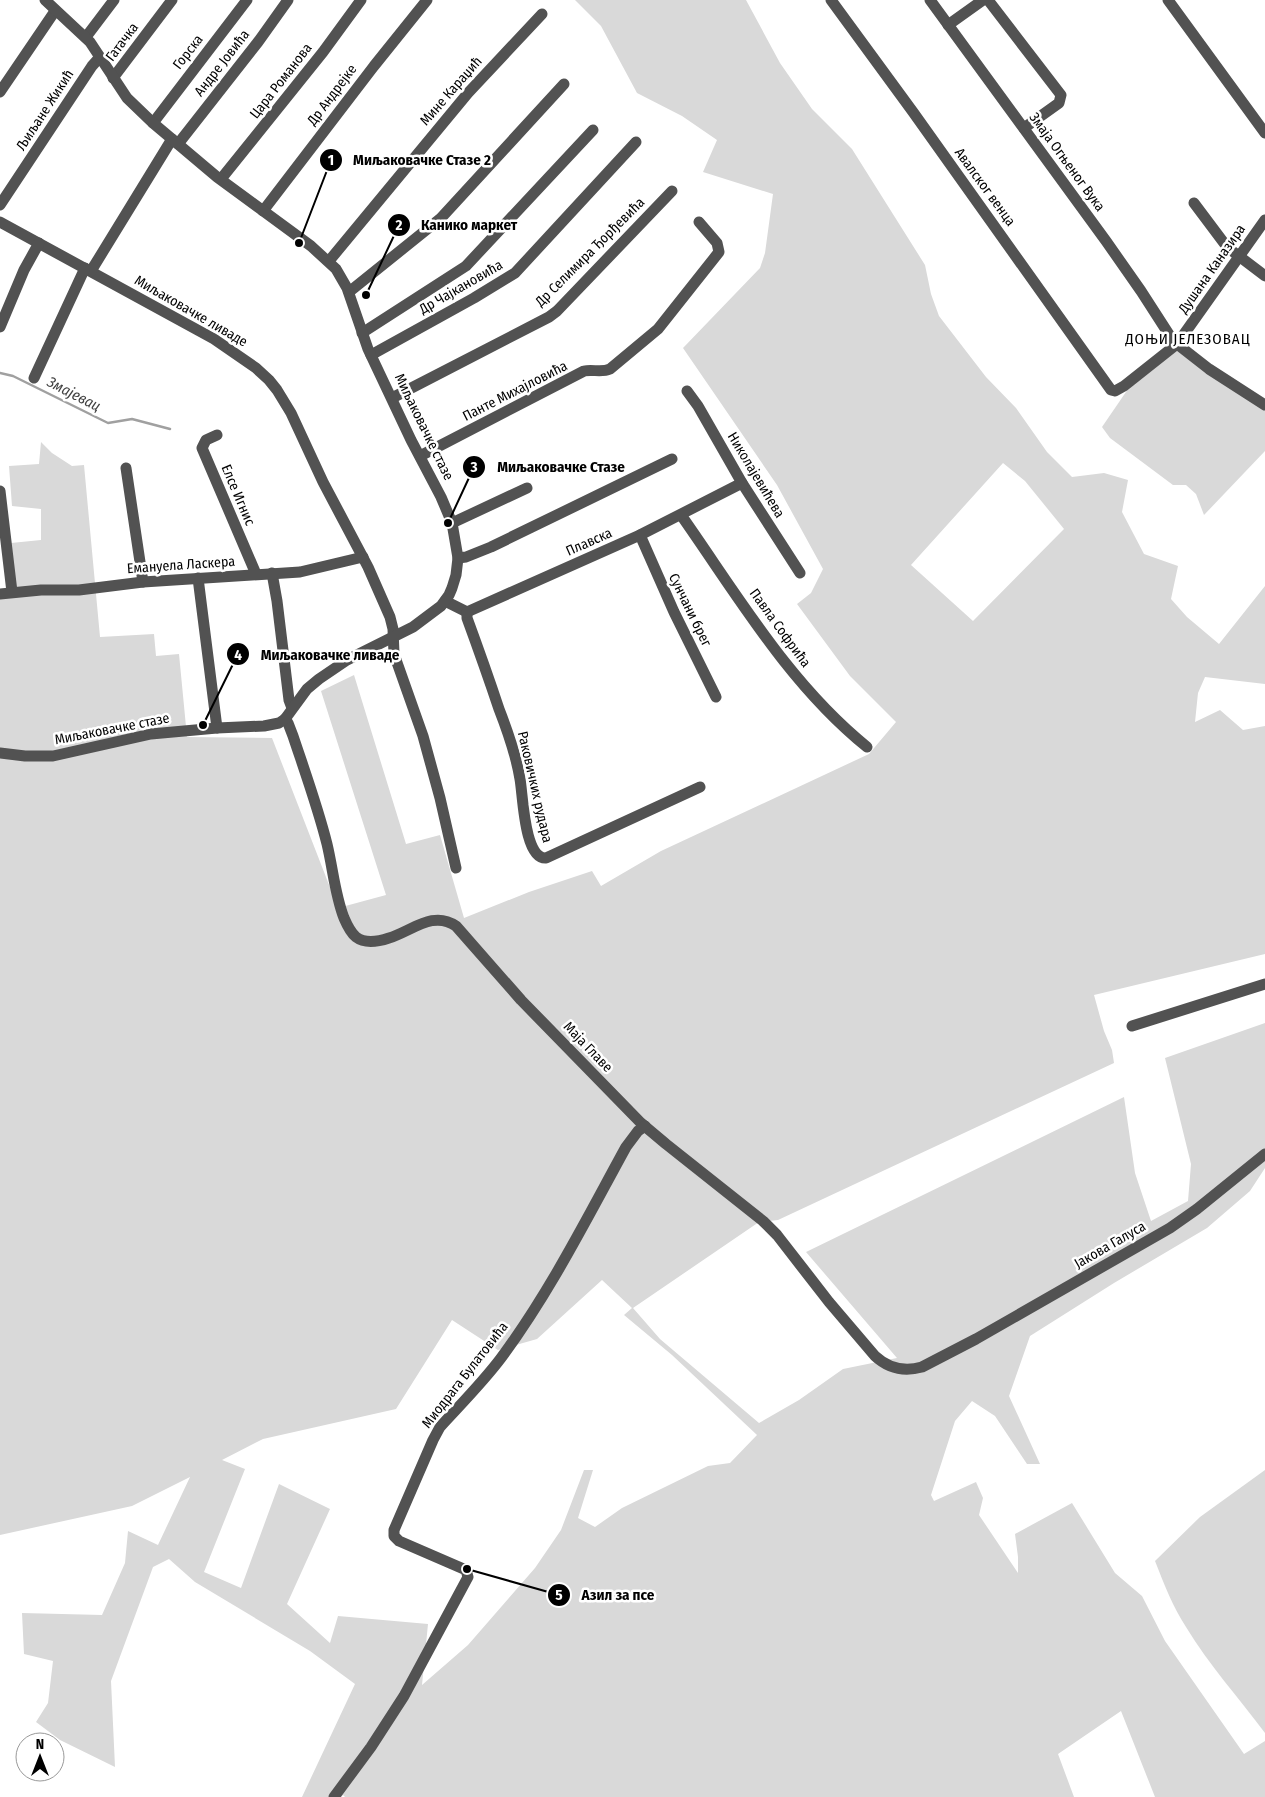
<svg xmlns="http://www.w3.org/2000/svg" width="1265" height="1797" font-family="'Fira Sans Condensed',sans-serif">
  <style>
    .green { fill: #d9d9d9; fill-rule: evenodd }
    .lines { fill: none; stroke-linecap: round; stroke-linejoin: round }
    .stream { stroke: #a0a0a0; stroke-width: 2.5 }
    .minor { stroke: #525252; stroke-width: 11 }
    .labels { text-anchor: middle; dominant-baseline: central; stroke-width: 5; stroke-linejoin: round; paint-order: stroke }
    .street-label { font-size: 14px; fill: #000; stroke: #fff }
    .neighbourhood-label { font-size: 15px; letter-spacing: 1px; fill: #000; stroke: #fff }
    .water-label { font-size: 15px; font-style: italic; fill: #414141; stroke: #fff }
    .leader { fill: none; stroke: #000; stroke-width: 2 }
    .callout-dot { fill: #000; stroke: #fff; stroke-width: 2 }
    .mark-label { font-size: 15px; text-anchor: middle; font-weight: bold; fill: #fff }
    .callout-label { font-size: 15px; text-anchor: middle; font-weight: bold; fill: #000; stroke: #fff; stroke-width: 5; stroke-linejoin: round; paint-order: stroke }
  </style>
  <rect width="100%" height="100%" fill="#fff"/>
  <g class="green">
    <path d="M575 0H746L780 63 812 109 852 149 925 265 931 294 939 316 986 377 1016 408 1047 452 1072 477 1104 473 1128 480 1122 512 1144 554 1178 566 1171 599 1187 617 1219 644 1265 586V684L1205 677 1198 693 1195 722 1220 710 1243 730 1265 726V954L1094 995 1104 1031 1112 1050 1114 1063 778 1220 759 1222 633 1308 660 1339 759 1423 799 1400 843 1369 897 1358 806 1252 1124 1097 1135 1173 1151 1221 1188 1201 1191 1164 1165 1058 1265 1023V1168L1250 1191 1207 1228 1114 1283 1030 1336 1009 1396 1040 1464H1027L995 1416 972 1401 955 1421 931 1495 934 1501 976 1482 983 1498 979 1515 1018 1573V1557L1015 1534 1072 1503 1115 1573 1142 1596 1165 1641 1244 1754 1265 1741V1797H1155L1121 1711 1058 1754 1074 1797H345L343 1795 341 1797H302L355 1684 310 1651 195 1582 169 1559 153 1567 111 1681 115 1767 60 1740 36 1722 48 1703 53 1661 24 1654 22 1613 102 1615 125 1563 128 1531 158 1545 190 1477 132 1506 0 1535V598L16 597 11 543 41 540V509L12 506 9 466 39 464 41 442 52 453 72 466 84 465 100 637 154 634 156 656 179 654 187 737 272 738 338 908 386 895 321 691 354 675 406 844 440 835 464 918 529 892 592 871 601 886 661 851 869 754 896 722 850 676 797 604 811 593 823 569 777 485 683 348 760 268 765 253 773 194 703 172 717 140 682 116 637 93 601 26ZM1003 463 1025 481 1064 529 973 621 911 565ZM602 1280 632 1308 624 1315 672 1355 757 1435 730 1463 708 1466 622 1508 595 1527 578 1518 593 1470H584L561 1530 535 1568 468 1645 422 1685 428 1624 338 1616 330 1643 287 1604 330 1509 279 1484 241 1588 204 1572 245 1469 222 1460 263 1439 396 1409 452 1320 498 1350 537 1339Z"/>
    <polygon points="1177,350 1265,410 1265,451 1204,515 1196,494 1186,485 1173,485 1110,438 1102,427 1128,389"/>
    <path d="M1265 1470V1733C1239 1698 1209 1665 1186 1627 1173 1607 1164 1584 1155 1561L1200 1517Z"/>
  </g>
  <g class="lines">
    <polyline class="stream" points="0,373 13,376 108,423 132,419 170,429"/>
    <g class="minor">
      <polyline points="831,0 913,112 1111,390 1115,391 1124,386 1177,344 1265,220"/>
      <polyline points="930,0 1106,241 1141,291 1170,336 1177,344 1209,369 1265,405"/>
      <polyline points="988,0 1061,95 1059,103 1024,128"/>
      <polyline points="1168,0 1265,133"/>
      <polyline points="948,25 983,0"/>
      <polyline points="86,37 114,0"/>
      <polyline points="113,78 172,0"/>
      <polyline points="0,92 55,11"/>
      <polyline points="153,123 247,0"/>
      <polyline points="178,144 258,42 288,0"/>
      <polyline points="221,179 323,52 361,0"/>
      <polyline points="1194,203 1227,247 1265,276"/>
      <polyline points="0,205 92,66 100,57"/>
      <polyline points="263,211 374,66 427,0"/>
      <polyline points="0,222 214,339 256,368 269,380 277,390 291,413 323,482 368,567 390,617 393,629 394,654 423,736 440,798 456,868"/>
      <polyline points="329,261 468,93 542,14"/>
      <polyline points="91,271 172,139"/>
      <polyline points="349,292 441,218 564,84"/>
      <polyline points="0,327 24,270 39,243"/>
      <polyline points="362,333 466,266 593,130"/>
      <polyline points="371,355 474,298 515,273 636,142"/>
      <polyline points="34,378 85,268"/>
      <polyline points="687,391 698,406 742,483 800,573"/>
      <polyline points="392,398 549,317 557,311 672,191"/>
      <polyline points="217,435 206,440 202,448 256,574"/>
      <path d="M420 456 584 371C593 369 601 373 610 369L658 329 719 252 717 243 699 222"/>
      <polyline points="126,468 143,582"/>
      <polyline points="0,491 12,592"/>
      <path d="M681 515C738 596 789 684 867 747"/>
      <polyline points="452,523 527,488"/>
      <polyline points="640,535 674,612 716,697"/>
      <polyline points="458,558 466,557 491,547 672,459"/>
      <polyline points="272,573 277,601 289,700 292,708"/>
      <polyline points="198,578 217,728"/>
      <polyline points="0,594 41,590 79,590 143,582 300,572 363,557"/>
      <polyline points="445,601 467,612"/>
      <path d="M467 612V618C478 648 489 679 499 709 508 732 516 755 520 779 523 795 524 859 546 858L700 787"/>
      <polyline points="467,612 640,535 742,483"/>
      <path d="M285 719 288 723 293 736C305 772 318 808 327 844 333 869 335 895 344 918 347 925 351 933 356 937 365 944 380 941 389 938 412 931 433 910 456 926L521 1000 641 1123 666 1144 763 1221 777 1235 829 1302 875 1356C889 1369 904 1372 922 1367L976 1339 1170 1228 1197 1209 1265 1154"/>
      <polyline points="0,753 25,756 53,756 151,734 217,728 264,726 279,723 285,719 307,689 319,679 347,660 413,627 441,606 449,595 452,588 456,575 458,558 452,523 441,497 411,440 368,349 347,288 336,269 311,246 217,177 153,123 127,98 90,42 45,0"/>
      <polyline points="1132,1026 1265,984"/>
      <path d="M334 1797 371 1747 404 1696 468 1577 466 1570 399 1541 394 1536V1530L433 1440 440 1427C461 1404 483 1382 501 1358 550 1292 587 1218 626 1147L638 1131 645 1126"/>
    </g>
  </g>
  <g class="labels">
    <g class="street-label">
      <text transform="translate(122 42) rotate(-53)">Гатачка</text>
      <text transform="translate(188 52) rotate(-52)">Горска</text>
      <text transform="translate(222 63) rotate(-52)">Андре Јовића</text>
      <text transform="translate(281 81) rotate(-52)">Цара Романова</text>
      <text transform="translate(451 91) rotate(-49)">Мине Караџић</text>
      <text transform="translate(332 95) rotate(-53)">Др Андрејке</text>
      <text transform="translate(45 110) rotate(-57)">Љиљане Жикић</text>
      <text transform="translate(1067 162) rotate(54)">Змаја Огњеног Вука</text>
      <text transform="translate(985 187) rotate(54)">Авалског венца</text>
      <text transform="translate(590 252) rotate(-45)">Др Селимира Ђорђевића</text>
      <text transform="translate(1212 269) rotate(-55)">Душана Каназира</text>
      <text transform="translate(461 287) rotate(-30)">Др Чајкановића</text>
      <text transform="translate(191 311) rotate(30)">Миљаковачке ливаде</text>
      <text transform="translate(515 391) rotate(-27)">Панте Михајловића</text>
      <text transform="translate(424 427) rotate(64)">Миљаковачке стазе</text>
      <text transform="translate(756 475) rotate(59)">Николајевићева</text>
      <text transform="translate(238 495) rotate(67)">Елсе Игнис</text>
      <text transform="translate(589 542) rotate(-24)">Плавска</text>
      <text transform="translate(181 565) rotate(-4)">Емануела Ласкера</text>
      <text transform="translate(690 610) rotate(64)">Сунчани брег</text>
      <text transform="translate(780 628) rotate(54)">Павла Софрића</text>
      <text transform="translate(112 729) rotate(-11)">Миљаковачке стазе</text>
      <text transform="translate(535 787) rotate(77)">Раковичких рудара</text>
      <text transform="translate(588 1047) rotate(46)">Маја Главе</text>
      <text transform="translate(1110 1245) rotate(-30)">Јакова Галуса</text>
      <text transform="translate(465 1375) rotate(-52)">Миодрага Булатовића</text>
    </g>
    <g class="neighbourhood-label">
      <text x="1188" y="339">ДОЊИ ЈЕЛЕЗОВАЦ</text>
    </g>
    <g class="water-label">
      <text transform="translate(74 394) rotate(27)">Змајевац</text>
    </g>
  </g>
  <path class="leader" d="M299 243L331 160M366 295L399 225M448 523L474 467M203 725L238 654M467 1569L559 1595"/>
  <g class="callout-dot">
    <circle cx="299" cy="243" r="5"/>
    <circle cx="366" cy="295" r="5"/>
    <circle cx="448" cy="523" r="5"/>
    <circle cx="203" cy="725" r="5"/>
    <circle cx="467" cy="1569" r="5"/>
    <circle cx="331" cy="160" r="12"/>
    <circle cx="399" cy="225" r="12"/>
    <circle cx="474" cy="467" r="12"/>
    <circle cx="238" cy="654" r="12"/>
    <circle cx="559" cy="1595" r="12"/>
  </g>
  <g class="mark-label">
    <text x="331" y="165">1</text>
    <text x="399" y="230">2</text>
    <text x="474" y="472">3</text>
    <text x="238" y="660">4</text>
    <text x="559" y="1600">5</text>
  </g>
  <g class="callout-label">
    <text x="422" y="165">Миљаковачке Стазе 2</text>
    <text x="469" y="230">Канико маркет</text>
    <text x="561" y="472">Миљаковачке Стазе</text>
    <text x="330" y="660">Миљаковачке ливаде</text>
    <text x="618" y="1600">Азил за псе</text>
  </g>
  <g transform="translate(40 1757)"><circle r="24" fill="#ffffff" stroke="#999999"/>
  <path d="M0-4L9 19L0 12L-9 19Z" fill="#000000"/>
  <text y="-8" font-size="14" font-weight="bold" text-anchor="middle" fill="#000000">N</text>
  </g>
</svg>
